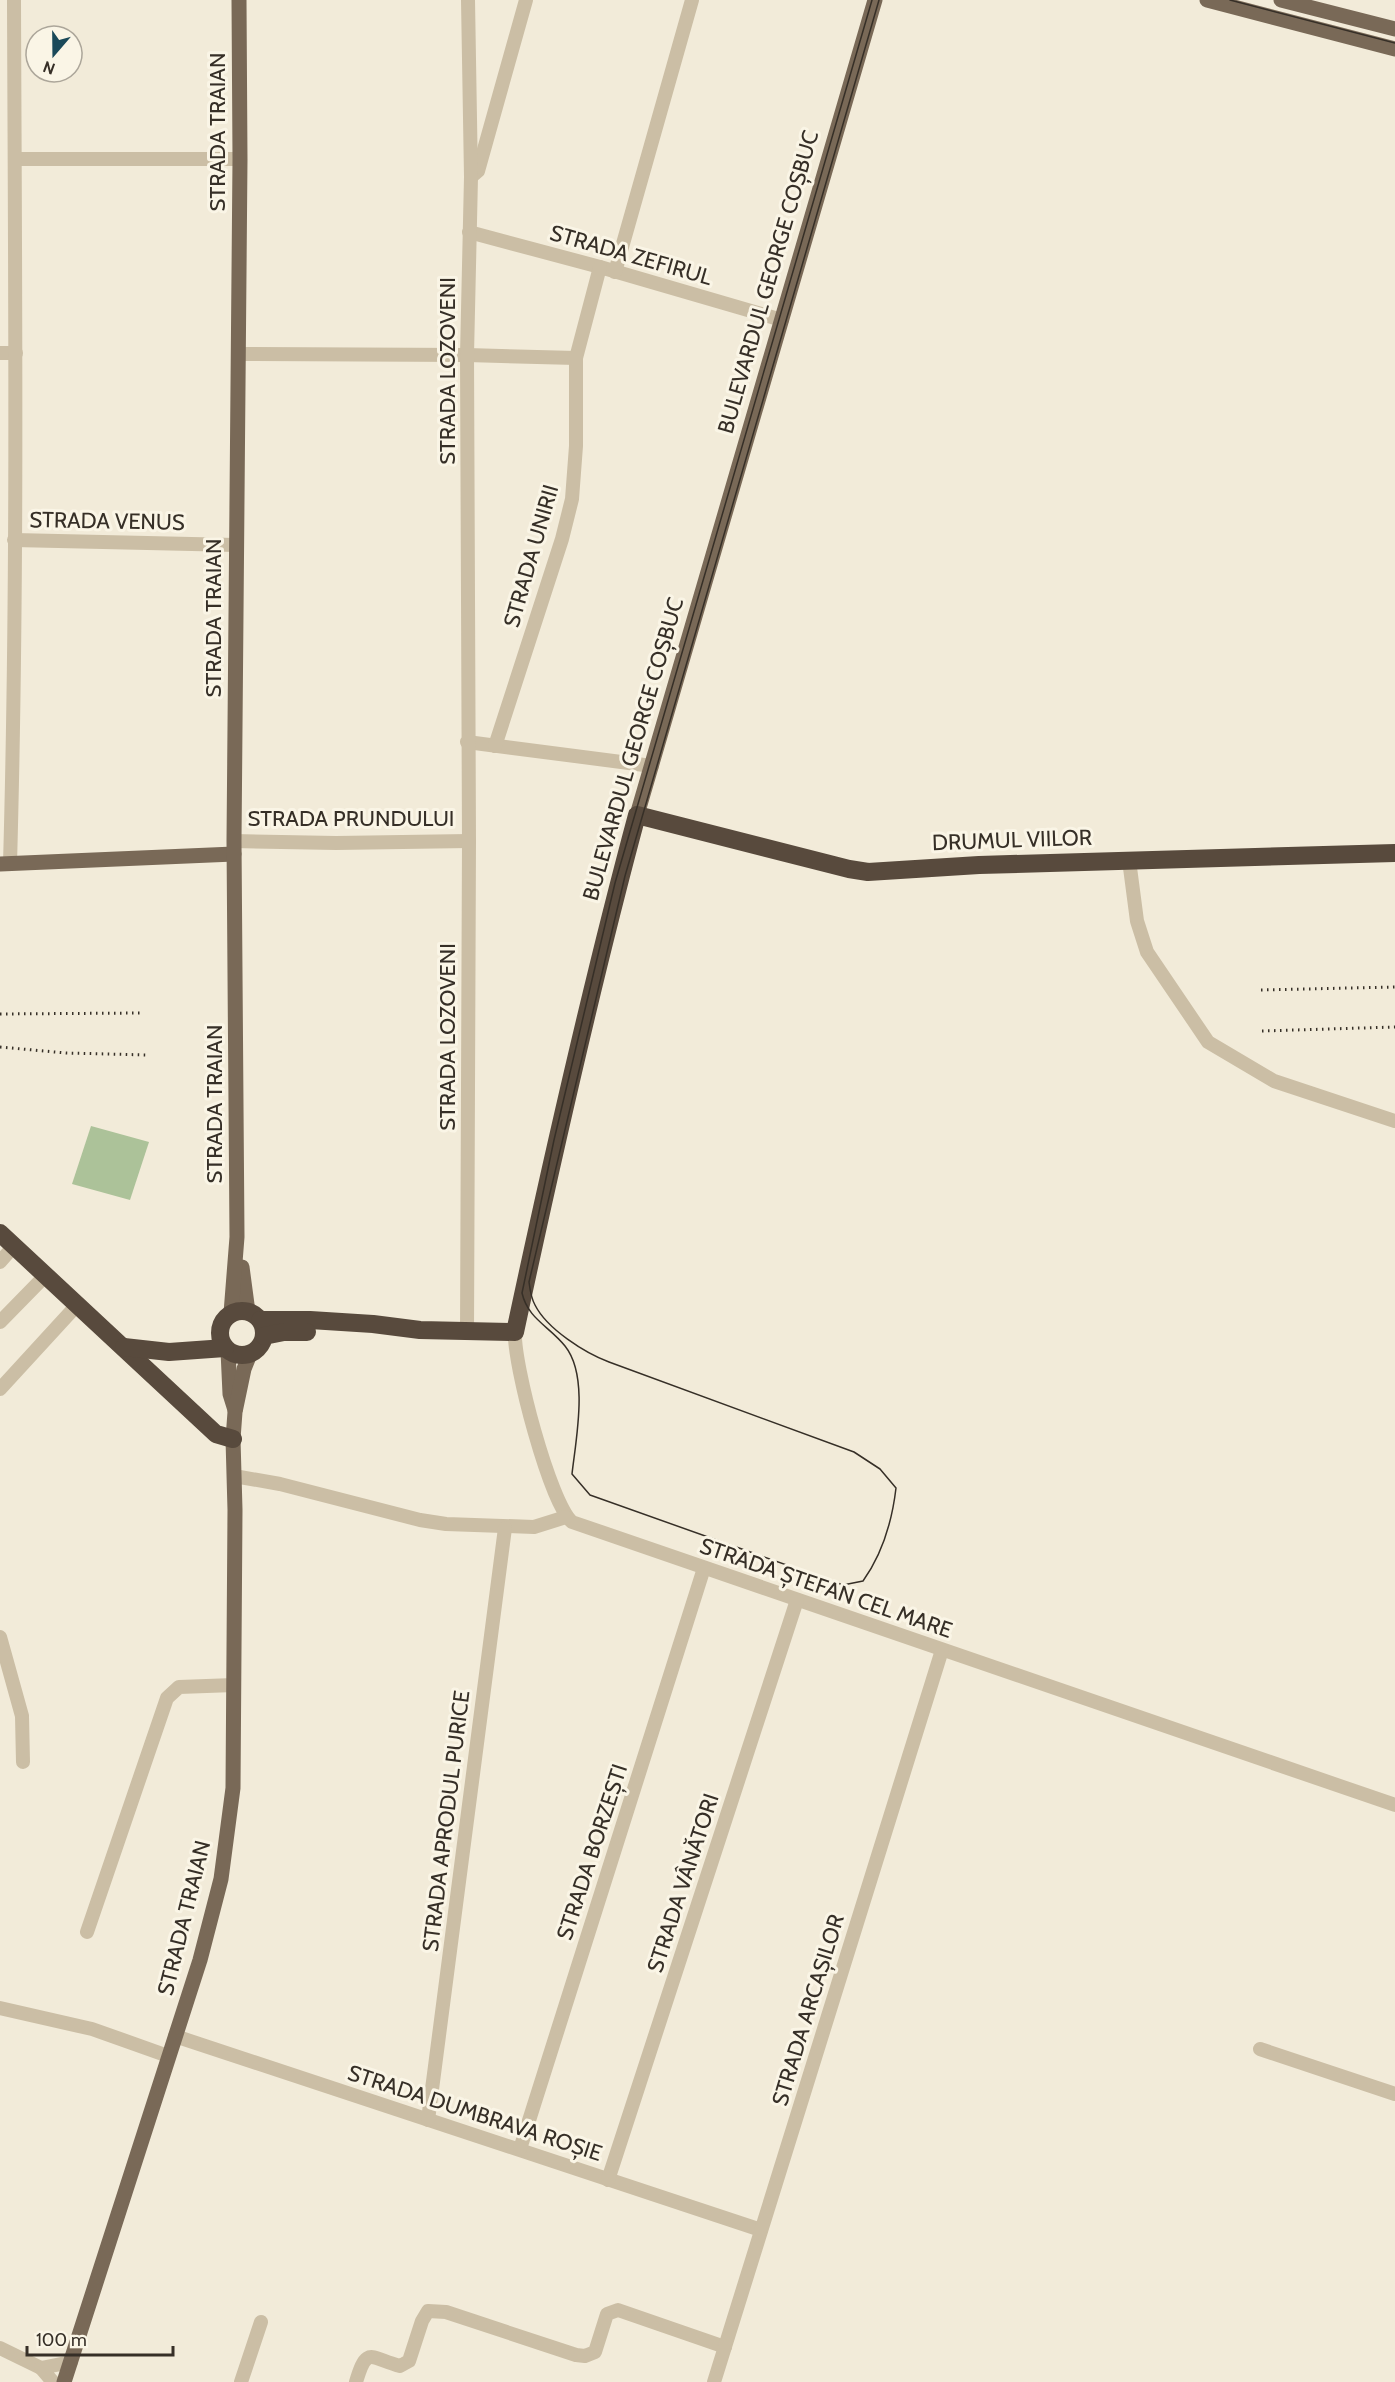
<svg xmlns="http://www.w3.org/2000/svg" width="1395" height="2382" font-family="Cabin,sans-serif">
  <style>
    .green { fill: #acc299 }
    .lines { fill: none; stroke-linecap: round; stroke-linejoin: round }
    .minor { stroke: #cbbea5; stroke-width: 14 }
    .major { stroke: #796957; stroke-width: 15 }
    .highway { stroke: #584a3d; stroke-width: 18 }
    .tram { stroke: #362f27; stroke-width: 1.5 }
    .rail { stroke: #362f27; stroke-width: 3; stroke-dasharray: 1.5 4.5; stroke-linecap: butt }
    .labels { text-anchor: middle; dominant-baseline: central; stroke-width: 6; stroke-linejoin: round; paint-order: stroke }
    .street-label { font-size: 22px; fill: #362f27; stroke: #faf5e6 }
  </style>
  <rect width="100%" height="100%" fill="#f2ebd9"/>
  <polygon class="green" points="91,1126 149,1142 130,1200 72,1184"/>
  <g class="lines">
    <g class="minor">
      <polyline points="15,159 240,159"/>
      <polyline points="471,177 478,171 526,0"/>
      <polyline points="469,232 600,267 782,320"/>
      <polyline points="615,272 692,0"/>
      <polyline points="0,353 16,353"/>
      <polyline points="239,354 467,355 576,358"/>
      <polyline points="14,540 236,545"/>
      <polyline points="467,742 652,766"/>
      <polyline points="495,746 562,539 572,499 576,446 576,358 600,267"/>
      <polyline points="234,841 336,843 469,841"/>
      <polyline points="1129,860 1137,921 1147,952 1208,1042 1274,1081 1395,1121"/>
      <path d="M10 864C18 576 15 288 14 0"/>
      <polyline points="0,1262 14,1246"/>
      <polyline points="0,1322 46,1275"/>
      <polyline points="467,1332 469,841 467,355 471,177 468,0"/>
      <path d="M515 1332C513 1363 550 1503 572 1522L1395 1805"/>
      <polyline points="0,1389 78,1304"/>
      <polyline points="234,1476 280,1484 420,1520 446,1524 534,1527 566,1517"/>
      <polyline points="0,1637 22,1716 23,1762"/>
      <polyline points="87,1932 167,1698 179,1687 234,1685"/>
      <polyline points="0,2008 92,2029 168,2056"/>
      <polyline points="175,2036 761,2230"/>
      <polyline points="1260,2049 1395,2094"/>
      <polyline points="428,2120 505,1528"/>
      <polyline points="520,2149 704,1568"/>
      <polyline points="608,2180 797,1600"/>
      <polyline points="0,2348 41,2368"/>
      <polyline points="53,2382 41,2368 71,2362"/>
      <polyline points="241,2382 261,2322"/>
      <path d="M356 2382C367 2345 370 2358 400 2366L409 2361 422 2321 428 2311 446 2312 576 2355 585 2356 595 2352 607 2314 618 2310 725 2347"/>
      <polyline points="714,2382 942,1650"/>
    </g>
    <g class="major">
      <polyline points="1207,0 1395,49"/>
      <polyline points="1281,0 1395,29"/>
      <polyline points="637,815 875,0"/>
      <polyline points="0,864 234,854"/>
      <polyline points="242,1267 248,1312"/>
      <polyline points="231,1313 237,1237 234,841 240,159 239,0"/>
      <polyline points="228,1351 230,1394 235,1410"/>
      <polyline points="64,2382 200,1960 221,1879 233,1788 235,1510 233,1439 235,1412 244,1369 250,1354"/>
    </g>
    <g class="highway">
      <polyline points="0,1233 216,1434 233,1439"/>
      <circle cx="242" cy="1333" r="22"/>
      <path d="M260 1320H310L373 1324 420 1330 515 1332C552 1159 591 986 637 815L849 869 868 872 979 865 1395 853"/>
      <polyline points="264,1336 284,1332 307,1332"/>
      <polyline points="124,1347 169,1352 225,1348"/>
    </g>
    <g class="tram">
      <path d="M872 0 615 883 554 1140 522 1293C528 1319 549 1326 565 1346 589 1376 576 1438 572 1474L590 1495 843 1585 863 1581C883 1553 892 1522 896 1488L880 1469 854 1452 609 1362C585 1353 547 1329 535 1305 531 1298 530 1290 529 1282L625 876 879 0"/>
      <polyline points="1230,0 1395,43"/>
    </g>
    <g class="rail">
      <polyline points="1261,990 1395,987"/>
      <polyline points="0,1014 140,1013"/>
      <polyline points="1262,1031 1395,1027"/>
      <polyline points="0,1047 66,1053 148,1055"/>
    </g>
  </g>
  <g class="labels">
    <g class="street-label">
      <text transform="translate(217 132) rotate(-90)">STRADA TRAIAN</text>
      <text transform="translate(631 255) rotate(16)">STRADA ZEFIRUL</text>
      <text transform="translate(768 282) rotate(-74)">BULEVARDUL GEORGE COȘBUC</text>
      <text transform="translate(447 371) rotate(-90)">STRADA LOZOVENI</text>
      <text transform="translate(107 521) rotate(1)">STRADA VENUS</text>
      <text transform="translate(531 556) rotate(-74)">STRADA UNIRII</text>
      <text transform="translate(213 618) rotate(-90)">STRADA TRAIAN</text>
      <text transform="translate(633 749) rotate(-74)">BULEVARDUL GEORGE COȘBUC</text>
      <text x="351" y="818">STRADA PRUNDULUI</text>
      <text transform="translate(1012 840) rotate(-2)">DRUMUL VIILOR</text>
      <text transform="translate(447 1037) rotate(-90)">STRADA LOZOVENI</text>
      <text transform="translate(214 1104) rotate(-90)">STRADA TRAIAN</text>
      <text transform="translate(826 1588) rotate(19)">STRADA ȘTEFAN CEL MARE</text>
      <text transform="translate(446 1821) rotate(-83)">STRADA APRODUL PURICE</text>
      <text transform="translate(592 1852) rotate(-72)">STRADA BORZEȘTI</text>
      <text transform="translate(683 1883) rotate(-72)">STRADA VÂNĂTORI</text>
      <text transform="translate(184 1918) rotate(-76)">STRADA TRAIAN</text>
      <text transform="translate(808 2010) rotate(-73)">STRADA ARCAȘILOR</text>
      <text transform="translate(475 2113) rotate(18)">STRADA DUMBRAVA ROȘIE</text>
    </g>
  </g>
  <g transform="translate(54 54) rotate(200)"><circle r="28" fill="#faf5e6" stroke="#aca69a" stroke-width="1.5"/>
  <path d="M0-4.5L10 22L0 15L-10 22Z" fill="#1a4959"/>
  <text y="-9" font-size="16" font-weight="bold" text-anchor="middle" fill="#362f27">N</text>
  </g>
  <path d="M27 2346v9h146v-9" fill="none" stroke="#362f27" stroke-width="3"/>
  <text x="36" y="2346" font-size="18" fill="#362f27" stroke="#faf5e6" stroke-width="4.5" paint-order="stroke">100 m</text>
</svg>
